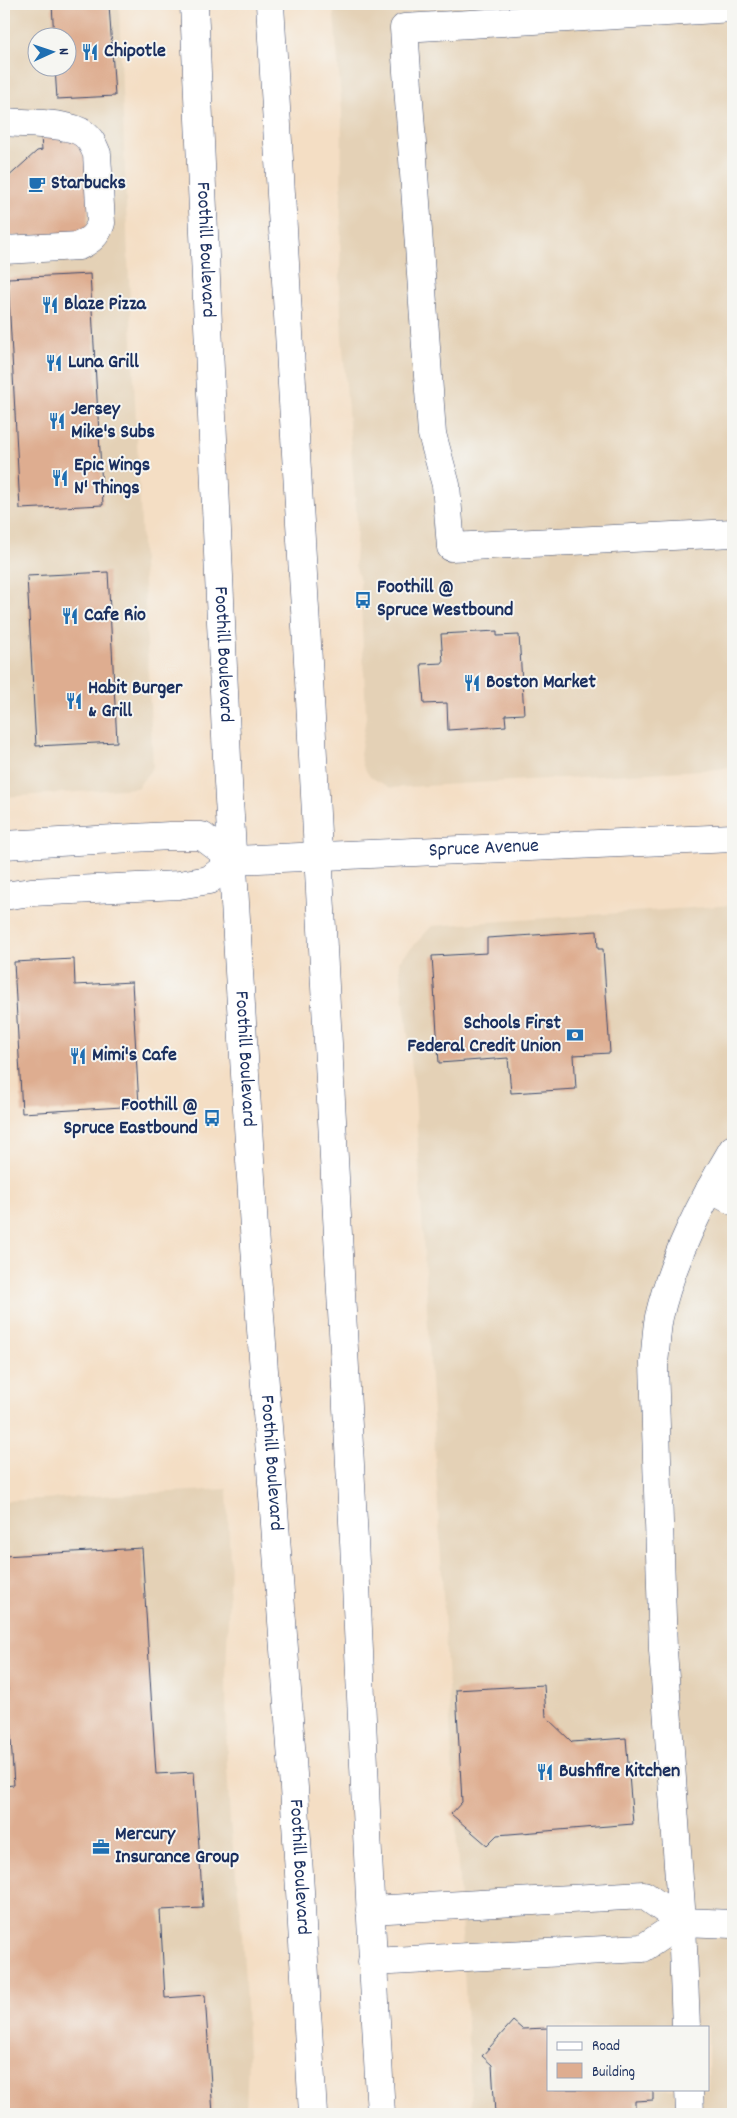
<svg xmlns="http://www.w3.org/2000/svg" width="737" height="2118" font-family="Dekko,sans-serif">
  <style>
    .built { fill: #e4d1b6; fill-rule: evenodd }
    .building { fill: #dead90 }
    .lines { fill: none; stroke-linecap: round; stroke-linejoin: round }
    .minor-casing { stroke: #3c496d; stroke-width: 29 }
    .major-casing { stroke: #3c496d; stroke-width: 29 }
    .minor { stroke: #fff; stroke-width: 28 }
    .major { stroke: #fff; stroke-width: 28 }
    .labels { text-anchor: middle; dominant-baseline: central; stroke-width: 4; stroke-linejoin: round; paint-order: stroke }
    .poi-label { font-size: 20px; font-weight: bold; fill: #1b2f5e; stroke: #f6f6f2; text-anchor: start }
    .street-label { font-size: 20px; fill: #1b2f5e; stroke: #f6f6f2 }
  </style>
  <rect width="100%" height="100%" fill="#f6f6f2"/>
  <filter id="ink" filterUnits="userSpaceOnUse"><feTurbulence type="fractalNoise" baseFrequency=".02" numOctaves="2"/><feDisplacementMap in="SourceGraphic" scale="10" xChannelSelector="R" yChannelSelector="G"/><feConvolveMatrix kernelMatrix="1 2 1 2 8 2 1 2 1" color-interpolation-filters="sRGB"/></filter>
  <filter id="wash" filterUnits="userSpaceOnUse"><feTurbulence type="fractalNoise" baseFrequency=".0096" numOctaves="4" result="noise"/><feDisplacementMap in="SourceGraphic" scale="20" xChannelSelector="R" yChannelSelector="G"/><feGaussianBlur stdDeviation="1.12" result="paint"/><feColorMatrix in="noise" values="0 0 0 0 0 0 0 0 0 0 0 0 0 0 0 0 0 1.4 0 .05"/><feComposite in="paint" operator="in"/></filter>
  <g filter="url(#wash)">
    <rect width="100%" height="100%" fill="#f4dec4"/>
    <g class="built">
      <path d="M4 4H119L128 259 153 767 137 788 4 797ZM38 38H68V68H38Z"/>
      <polygon points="333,4 733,4 733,766 719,769 391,788 370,777 363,766 360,755 366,717 360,581 355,565 357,522 342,337 340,286 342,110"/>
      <path d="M733 905V2114H472L415 1093 399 961 432 926ZM548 2027H708V2089H548Z"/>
      <polygon points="227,1489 230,1561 226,1676 227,1765 230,1822 240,1908 245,1980 248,2057 246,2114 4,2114 4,1501"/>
    </g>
    <g id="blocks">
      <g class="building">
        <polygon points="52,4 109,4 115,96 57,99 55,68 68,68 68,38 54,38"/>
        <polygon points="60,135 60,141 76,139 90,152 87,233 4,237 5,180 37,151 42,150 41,136"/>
        <polygon points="90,274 103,505 20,509 8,278"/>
        <polygon points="108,572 117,742 36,746 27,576"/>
        <polygon points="497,631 497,636 519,635 524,714 505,715 506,726 448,730 447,703 424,704 421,664 443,663 441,634"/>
        <polygon points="597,931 598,949 603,949 610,1053 574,1055 576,1089 511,1093 508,1058 439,1063 432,956 487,953 487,938"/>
        <polygon points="74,959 75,985 132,982 139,1106 22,1113 14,962"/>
        <polygon points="142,1548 156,1774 194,1772 203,1908 160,1910 165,1998 205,1995 213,2114 4,2114 4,1786 14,1785 4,1632 4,1556"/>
        <polygon points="544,1685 546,1717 572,1742 626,1738 633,1824 497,1835 487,1845 451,1814 462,1802 456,1690"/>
        <polygon points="513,2021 522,2029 548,2028 548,2089 653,2089 653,2100 635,2101 635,2114 495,2114 492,2065 482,2056"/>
      </g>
    </g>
  </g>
  <g filter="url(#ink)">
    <use href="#blocks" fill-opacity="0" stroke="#3c496d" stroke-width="1"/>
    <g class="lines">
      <g class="minor-casing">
        <g id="minor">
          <polyline points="733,8 404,28 432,434 446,485 451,547 733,533"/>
          <path d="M4 122C25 124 69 122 84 134 91 139 94 147 97 154L101 223C97 235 91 240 79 246L4 250"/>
          <polyline points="4,845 170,836 202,836 234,860"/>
          <path id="s1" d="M4 896 31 892 179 885 209 880 234 860 733 838"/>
          <polyline points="710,1189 733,1201"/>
          <polyline points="370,1910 644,1895 682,1922 733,1924"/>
          <polyline points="372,1962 643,1948 682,1922"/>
          <path d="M686 2027 682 1922 663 1650 654 1363C656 1348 656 1332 659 1317 673 1257 702 1201 733 1149"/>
          <polyline points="689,2089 690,2114"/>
        </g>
      </g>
      <g class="major-casing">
        <g id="major">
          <path id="s2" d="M194 4 228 782 255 1246 294 1788 313 2114"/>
          <path d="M270 4C300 516 330 1029 354 1541 363 1732 370 1923 381 2114"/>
        </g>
      </g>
      <use href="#minor" class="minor"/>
      <use href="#major" class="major"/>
    </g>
  </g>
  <defs>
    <g id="restaurant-bare" transform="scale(1.35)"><path d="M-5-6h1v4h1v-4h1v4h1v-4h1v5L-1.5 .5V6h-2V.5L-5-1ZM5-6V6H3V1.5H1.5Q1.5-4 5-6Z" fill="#1f6fb2" stroke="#f6f6f2" stroke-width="2.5" paint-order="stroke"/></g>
    <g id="cafe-bare" transform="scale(1.35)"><path d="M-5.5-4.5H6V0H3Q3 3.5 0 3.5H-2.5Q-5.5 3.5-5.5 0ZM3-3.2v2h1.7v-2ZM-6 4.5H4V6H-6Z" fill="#1f6fb2" stroke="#f6f6f2" stroke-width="2.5" paint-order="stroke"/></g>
    <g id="bus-bare" transform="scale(1.35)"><path d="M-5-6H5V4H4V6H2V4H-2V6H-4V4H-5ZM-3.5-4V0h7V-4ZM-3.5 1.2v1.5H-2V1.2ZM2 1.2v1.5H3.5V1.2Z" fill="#1f6fb2" stroke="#f6f6f2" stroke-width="2.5" paint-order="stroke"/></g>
    <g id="bank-bare" transform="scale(1.35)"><path d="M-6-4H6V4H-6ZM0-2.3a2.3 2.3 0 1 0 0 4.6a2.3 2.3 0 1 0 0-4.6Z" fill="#1f6fb2" stroke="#f6f6f2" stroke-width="2.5" paint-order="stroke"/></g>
    <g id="office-bare" transform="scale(1.35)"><path d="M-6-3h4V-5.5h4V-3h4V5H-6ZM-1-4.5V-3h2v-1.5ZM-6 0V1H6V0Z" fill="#1f6fb2" stroke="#f6f6f2" stroke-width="2.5" paint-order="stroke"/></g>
  </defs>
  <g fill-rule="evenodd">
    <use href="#restaurant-bare" x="90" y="52"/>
    <use href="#cafe-bare" x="37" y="184"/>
    <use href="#restaurant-bare" x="50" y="305"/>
    <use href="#restaurant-bare" x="54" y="363"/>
    <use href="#restaurant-bare" x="57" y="421"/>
    <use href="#restaurant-bare" x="60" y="478"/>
    <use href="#bus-bare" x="363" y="600"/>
    <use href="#restaurant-bare" x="70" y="616"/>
    <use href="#restaurant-bare" x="472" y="683"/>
    <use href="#restaurant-bare" x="74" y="701"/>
    <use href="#bank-bare" x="575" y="1035"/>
    <use href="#restaurant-bare" x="78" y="1056"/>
    <use href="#bus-bare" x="212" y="1118"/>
    <use href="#restaurant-bare" x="545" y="1772"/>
    <use href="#office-bare" x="101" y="1847"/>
  </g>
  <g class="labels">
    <g class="poi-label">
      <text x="104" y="52">Chipotle</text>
      <text x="51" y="184">Starbucks</text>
      <text x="64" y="305">Blaze Pizza</text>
      <text x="68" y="363">Luna Grill</text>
      <text x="71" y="410">Jersey<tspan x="71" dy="23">Mike's Subs</tspan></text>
      <text x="74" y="466">Epic Wings<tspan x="74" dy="23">N' Things</tspan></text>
      <text x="377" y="588">Foothill @<tspan x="377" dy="23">Spruce Westbound</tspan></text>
      <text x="84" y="616">Cafe Rio</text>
      <text x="486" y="683">Boston Market</text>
      <text x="88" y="689">Habit Burger<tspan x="88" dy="23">&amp; Grill</tspan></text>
      <text x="561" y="1024" text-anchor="end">Schools First<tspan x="561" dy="23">Federal Credit Union</tspan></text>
      <text x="92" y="1056">Mimi's Cafe</text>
      <text x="198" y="1106" text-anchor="end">Foothill @<tspan x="198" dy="23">Spruce Eastbound</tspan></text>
      <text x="559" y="1772">Bushfire Kitchen</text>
      <text x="115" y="1835">Mercury<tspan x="115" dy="23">Insurance Group</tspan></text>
    </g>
    <g class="street-label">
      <text stroke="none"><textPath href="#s2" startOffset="246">Foothill Boulevard</textPath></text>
      <text stroke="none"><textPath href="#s2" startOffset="651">Foothill Boulevard</textPath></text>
      <text stroke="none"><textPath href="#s1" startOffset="488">Spruce Avenue</textPath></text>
      <text stroke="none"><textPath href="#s2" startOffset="1056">Foothill Boulevard</textPath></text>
      <text stroke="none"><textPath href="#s2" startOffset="1461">Foothill Boulevard</textPath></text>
      <text stroke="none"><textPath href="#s2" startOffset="1866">Foothill Boulevard</textPath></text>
    </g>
  </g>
  <rect width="737" height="2118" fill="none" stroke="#f6f6f2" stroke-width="20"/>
  <rect x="547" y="2026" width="162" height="65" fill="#f6f6f2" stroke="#9ea6b7"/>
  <rect x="557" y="2042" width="25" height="8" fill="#ffffff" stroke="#9ea6b7"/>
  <text x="592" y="2050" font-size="15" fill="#1b2f5e">Road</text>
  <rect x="557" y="2063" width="25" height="15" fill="#dead90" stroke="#9ea6b7"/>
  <text x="592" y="2076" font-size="15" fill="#1b2f5e">Building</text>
  <g transform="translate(52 52) rotate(87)"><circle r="24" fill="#f6f6f2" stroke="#9ea6b7"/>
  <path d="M0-4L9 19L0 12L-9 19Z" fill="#1f6fb2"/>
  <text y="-8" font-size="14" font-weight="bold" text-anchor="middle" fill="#1b2f5e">N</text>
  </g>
</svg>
